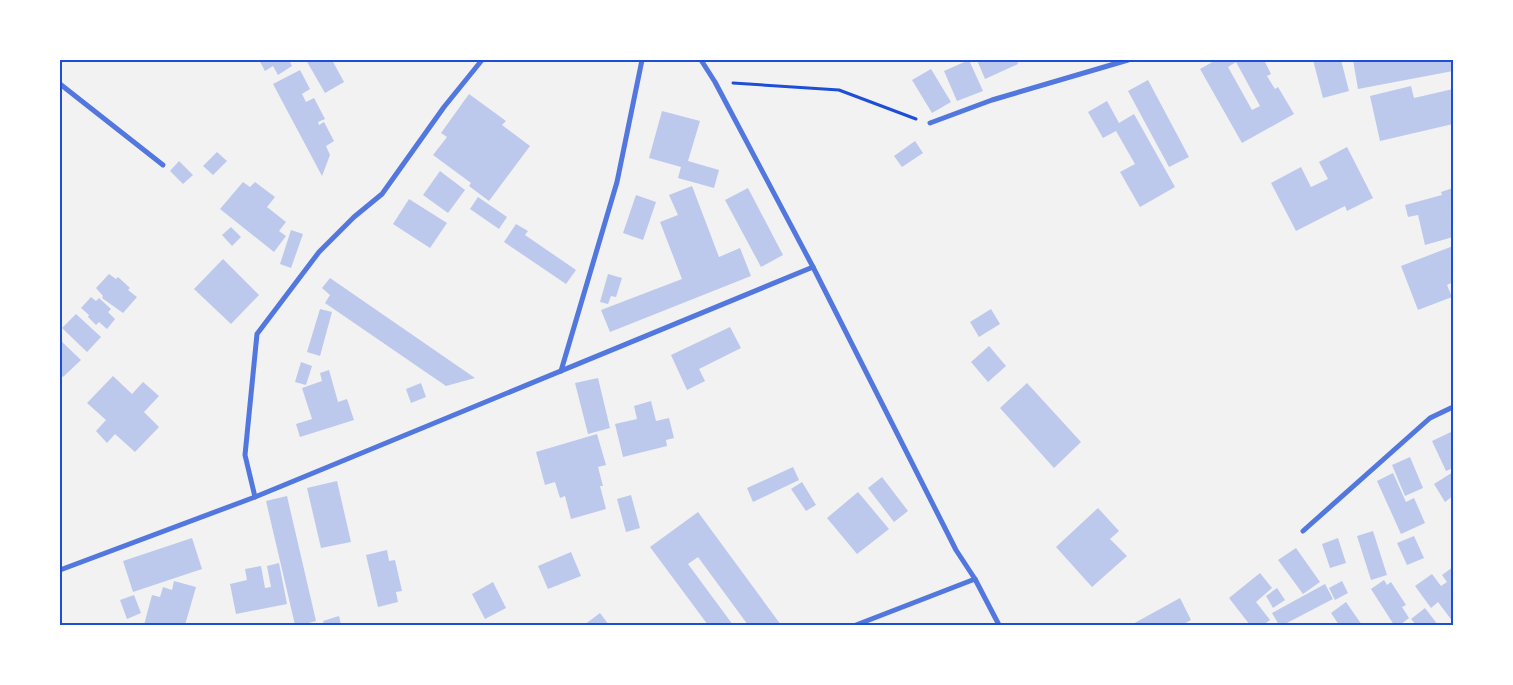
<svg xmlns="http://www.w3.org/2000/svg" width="1513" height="685" font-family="'Titillium Web',sans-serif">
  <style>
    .building { fill: #bdc9ec; fill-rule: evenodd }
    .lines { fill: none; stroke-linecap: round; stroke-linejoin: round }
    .path { stroke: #1d4ed8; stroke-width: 3 }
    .minor { stroke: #5277de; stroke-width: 5 }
    .neatline { fill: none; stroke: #1d4ed8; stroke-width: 2 }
  </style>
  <rect width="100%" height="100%" fill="#f2f2f2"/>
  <g class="building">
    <polygon points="259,60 289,60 292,66 278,75 273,66 265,71"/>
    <polygon points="306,60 332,60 344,82 325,93"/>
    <polygon points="969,60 983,91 957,101 944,71"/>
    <polygon points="977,60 1017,60 1018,64 985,79"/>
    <path d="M1216 60H1264L1271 74 1267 76 1275 89 1278 87 1294 114 1242 143 1200 69ZM1236 62 1260 106 1252 110 1228 67Z"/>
    <polygon points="1313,60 1341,60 1349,91 1323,98"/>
    <polygon points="1353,60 1451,60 1453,71 1358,89"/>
    <polygon points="931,69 951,102 932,113 912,80"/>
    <polygon points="300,70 310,89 302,94 306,102 314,98 325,119 318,122 319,125 324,122 334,141 326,146 330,155 322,176 273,84"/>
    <polygon points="1148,80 1189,157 1169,167 1128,91"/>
    <polygon points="1411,86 1414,98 1453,89 1453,124 1380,141 1370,96"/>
    <polygon points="469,94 506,121 502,125 530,146 489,201 469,186 471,183 433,155 447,137 441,133"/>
    <polygon points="1107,101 1119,123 1134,114 1175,187 1140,207 1120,172 1135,164 1116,131 1103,138 1088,112"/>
    <polygon points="662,111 700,121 688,161 719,170 714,188 678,178 681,167 649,158"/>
    <polygon points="915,141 923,153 902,167 894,156"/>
    <polygon points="1347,147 1373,198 1347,211 1345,206 1296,231 1271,183 1301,167 1311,187 1328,179 1319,162"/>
    <polygon points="217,152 227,161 213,175 203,166"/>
    <polygon points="179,161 193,175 183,184 170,171"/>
    <polygon points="440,171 465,190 448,213 423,195"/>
    <polygon points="243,182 250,187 255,182 275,197 267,207 286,222 279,231 286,236 274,252 220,209"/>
    <polygon points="692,186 719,257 740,248 751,276 610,332 601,310 682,279 660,222 678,215 669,195"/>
    <polygon points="748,188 783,255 761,267 725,200"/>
    <polygon points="1453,188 1453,237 1425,245 1418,215 1408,217 1405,205 1442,195 1441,192"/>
    <polygon points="636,195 656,202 643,240 623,233"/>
    <polygon points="478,197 507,217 499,229 470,209"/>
    <polygon points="409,199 447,223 430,248 393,224"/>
    <polygon points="516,224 528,231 525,235 576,270 566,284 504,242"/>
    <polygon points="231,227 241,237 232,246 222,235"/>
    <polygon points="291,230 303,234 291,268 280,264"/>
    <polygon points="1453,246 1453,282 1447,285 1452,297 1418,310 1401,266"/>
    <polygon points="223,259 259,295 231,324 194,289"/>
    <polygon points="109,274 116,279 118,277 130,288 128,290 137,297 123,313 102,298 103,296 96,288"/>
    <polygon points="608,274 622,278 616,297 611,296 608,304 600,302"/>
    <polygon points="330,278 475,378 446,386 325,303 330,295 322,288"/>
    <polygon points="91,297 96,301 99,298 111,309 108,312 115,319 107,329 99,322 96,325 88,317 89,315 81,308"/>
    <polygon points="320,309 332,312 320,356 307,352"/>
    <polygon points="991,309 1000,324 979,337 970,322"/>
    <polygon points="76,314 101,337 87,352 62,328"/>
    <polygon points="730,327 741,348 699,369 705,381 687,390 671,355"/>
    <polygon points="60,340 81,360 63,377 60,374"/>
    <polygon points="989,346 1006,366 988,382 971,362"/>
    <polygon points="301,362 312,366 306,385 295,382"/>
    <polygon points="329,370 338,402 347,399 354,420 300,437 296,424 312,419 302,388 322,381 320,373"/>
    <polygon points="113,376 132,394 143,382 159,396 144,412 159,427 135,452 115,434 107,443 96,431 106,420 87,403"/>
    <polygon points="598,378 610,428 588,434 575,383"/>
    <polygon points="421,383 426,397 411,403 406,389"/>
    <polygon points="1027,383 1081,442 1054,468 1000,408"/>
    <polygon points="651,401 656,421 669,418 674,438 666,440 667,446 623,457 615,424 637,419 634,406"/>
    <polygon points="1453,431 1453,468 1446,471 1432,441"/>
    <polygon points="597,434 606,465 598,467 603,486 600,486 606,509 571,519 565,496 560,498 555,482 545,485 536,452"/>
    <polygon points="1410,457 1423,488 1405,496 1392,465"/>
    <polygon points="793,467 799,480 753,502 747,488"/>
    <polygon points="1453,472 1453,496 1445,502 1434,484"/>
    <polygon points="1393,473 1406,502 1414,498 1425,523 1401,534 1377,481"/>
    <polygon points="882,477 908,511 894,522 868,488"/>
    <polygon points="337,481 351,542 321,548 307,488"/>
    <polygon points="802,482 816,505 806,511 791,489"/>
    <polygon points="858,492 889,529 857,554 827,518"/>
    <polygon points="631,495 640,528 626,532 617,499"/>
    <polygon points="287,496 316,621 301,625 295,625 266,501"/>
    <polygon points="1098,508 1119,531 1110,539 1127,556 1092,587 1056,547"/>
    <polygon points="698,512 781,625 748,625 698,557 688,564 733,625 708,625 650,547"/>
    <polygon points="1373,531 1387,575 1371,580 1357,536"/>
    <polygon points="1414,536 1424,558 1407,565 1397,543"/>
    <polygon points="192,538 202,569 133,592 123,561"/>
    <polygon points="1338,538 1346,563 1330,568 1322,544"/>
    <polygon points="1296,548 1320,582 1303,594 1278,560"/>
    <polygon points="387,550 389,561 395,560 402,591 396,592 398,602 378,607 366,555"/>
    <polygon points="571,552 581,576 548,589 538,566"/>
    <polygon points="279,563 287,604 236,614 230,584 247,580 245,569 261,566 265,588 271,587 267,566"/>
    <polygon points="1453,567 1453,622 1438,602 1431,608 1415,586 1432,574 1441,586 1447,582 1442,575"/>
    <polygon points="1260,573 1272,588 1256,602 1270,620 1263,625 1250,625 1229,598"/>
    <polygon points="1384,580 1387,585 1391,582 1406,605 1402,607 1409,618 1400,625 1394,625 1371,589"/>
    <polygon points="174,581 196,587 185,625 144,625 152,595 160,597 163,587 172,590"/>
    <polygon points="1342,581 1348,593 1335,600 1329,588"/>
    <polygon points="493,582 506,608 485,619 472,594"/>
    <polygon points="1325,584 1333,599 1283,625 1279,625 1272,613"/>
    <polygon points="1277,588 1285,600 1273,608 1266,596"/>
    <polygon points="134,595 141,613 127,619 120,600"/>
    <polygon points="1180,598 1191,620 1182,625 1131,625"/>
    <polygon points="1346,602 1362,625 1339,625 1331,613"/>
    <polygon points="1425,608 1438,625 1416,625 1411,619"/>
    <polygon points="600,613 609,625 584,625"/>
    <polygon points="339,616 341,625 324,625 323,621"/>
  </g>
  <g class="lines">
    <polyline class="path" points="733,83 839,90 916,119"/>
    <g class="minor">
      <polyline points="701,60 715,82 813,267 956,550 975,579 999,625"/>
      <polyline points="60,84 163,165"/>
      <polyline points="930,123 992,100 1128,60"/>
      <polyline points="561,371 617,182 642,60"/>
      <polyline points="255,497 245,455 257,334 319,252 354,217 382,194 444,107 482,60"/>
      <polyline points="1303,531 1430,418 1453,407"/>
      <polyline points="60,570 255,497 813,267"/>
      <polyline points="856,625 975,579"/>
    </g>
  </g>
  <rect width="1513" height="685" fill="none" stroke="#ffffff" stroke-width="122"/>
  <rect x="61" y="61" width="1391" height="563" class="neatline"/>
</svg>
